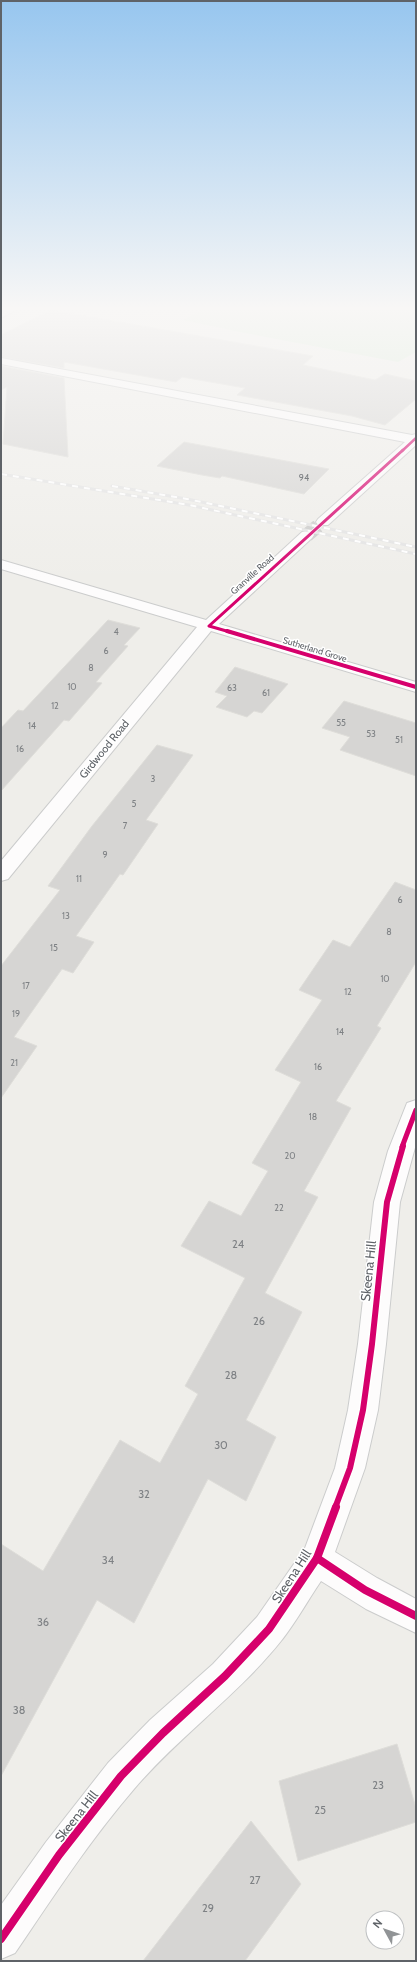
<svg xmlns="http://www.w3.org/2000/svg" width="417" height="1962" font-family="Cabin,sans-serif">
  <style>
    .green { fill: #d8ebd6 }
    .building { fill: #d6d5d3; stroke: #deddd9 }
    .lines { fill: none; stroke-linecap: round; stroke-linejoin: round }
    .minor-tunnel { stroke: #cbcbca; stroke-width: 14; stroke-dasharray: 14 7; stroke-linecap: butt }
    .minor-casing { stroke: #cbcccc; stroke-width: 2 }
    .minor { fill: #fdfcfc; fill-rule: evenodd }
    .rail-casing { stroke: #e4e4e4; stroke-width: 3 }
    .rail { stroke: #fff; stroke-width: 2; stroke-dasharray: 6; stroke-linecap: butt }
    .cycleway-far5-casing { stroke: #fff; stroke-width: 4 }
    .cycleway-far4-casing { stroke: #fff; stroke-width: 4.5 }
    .cycleway-far3-casing { stroke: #fff; stroke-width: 6 }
    .cycleway-far2-casing { stroke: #fff; stroke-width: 8 }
    .cycleway-far1-casing { stroke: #fff; stroke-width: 9 }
    .cycleway-casing { stroke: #fff; stroke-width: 10 }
    .cycleway-far5 { stroke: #d6006c; stroke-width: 2.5 }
    .cycleway-far4 { stroke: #d6006c; stroke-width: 3 }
    .cycleway-far3 { stroke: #d6006c; stroke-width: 4 }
    .cycleway-far2 { stroke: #d6006c; stroke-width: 5 }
    .cycleway-far1 { stroke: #d6006c; stroke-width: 6 }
    .cycleway { stroke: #d6006c; stroke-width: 8 }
    .labels { text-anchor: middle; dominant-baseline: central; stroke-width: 3; stroke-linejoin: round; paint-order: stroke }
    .number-label { font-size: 9px; fill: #7e8184 }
    .far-street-label { font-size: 9px; fill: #5f6368; stroke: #fff }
    .street-label { font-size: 11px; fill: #5f6368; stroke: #fff }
    .near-number-label { font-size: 11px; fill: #7e8184 }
    .near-street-label { font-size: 13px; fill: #5f6368; stroke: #fff }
  </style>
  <rect width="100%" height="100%" fill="#efeeea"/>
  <polygon class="green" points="208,306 409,306 416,308 416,352 398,362 245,333 183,320"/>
  <g class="building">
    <polygon points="51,310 313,356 303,365 375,380 385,374 416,381 416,399 385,425 352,416 237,395 245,388 182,377 176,382 64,362 64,368 1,357 1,335"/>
    <polygon points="1,366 64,378 68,457 3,444 7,387 1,390"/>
    <polygon points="184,442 329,469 304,494 222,476 220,478 202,475 157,466"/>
    <polygon points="108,620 140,628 124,645 128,646 96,682 102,683 69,721 64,720 1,791 1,728 18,710 23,711"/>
    <polygon points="235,667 288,684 262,713 254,711 247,717 216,707 227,696 215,692"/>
    <polygon points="344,701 416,723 416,776 340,750 350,737 322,728"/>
    <polygon points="157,745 193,755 146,820 158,824 123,875 120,874 76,936 94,942 73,973 62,969 14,1037 37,1046 1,1098 1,966 60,890 48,886 92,826"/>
    <polygon points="395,882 416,890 416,962 377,1026 381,1028 336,1101 351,1108 304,1191 318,1197 265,1293 302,1312 246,1420 276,1437 246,1501 208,1479 134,1623 97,1600 1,1776 1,1544 43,1571 120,1440 160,1463 198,1394 185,1386 245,1278 181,1246 209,1201 241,1216 268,1171 252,1163 301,1082 275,1070 322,1000 299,990 333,940 350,947"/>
    <polygon points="397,1744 416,1808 416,1822 298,1861 279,1781"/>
    <polygon points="251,1821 301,1884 245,1961 143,1961"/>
  </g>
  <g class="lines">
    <polyline class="minor-tunnel" points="307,535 323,522"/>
    <g class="minor-casing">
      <g id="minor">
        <polygon points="10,306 23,306 1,318 1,311"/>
        <polygon points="1,358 412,435 416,434 416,445 328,525 318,525 316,522 318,519 405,442 1,364"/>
        <polygon points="307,531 312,532 314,535 312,538 219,624 416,682 416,692 211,631 8,879 1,881 1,861 197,627 1,569 1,560 206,620 302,532"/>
        <path d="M416 1100V1144L400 1202 386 1344 378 1410 365 1468 335 1552 377 1578 416 1599V1633L366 1609 321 1581C308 1600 296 1622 281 1641 237 1696 179 1736 134 1789 90 1840 53 1897 15 1953L1 1959V1905L46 1842 108 1763 150 1720 213 1664 257 1617 305 1548 335 1468 348 1410 358 1344 374 1202 388 1151 407 1103Z"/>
      </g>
    </g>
    <use href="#minor" class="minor"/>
    <g class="rail-casing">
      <g id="rail">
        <polyline points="1,474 189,505 416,554"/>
        <polyline points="112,486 187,499 416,547"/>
      </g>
    </g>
    <use href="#rail" class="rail"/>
    <g class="cycleway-far5-casing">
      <polyline id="cycleway-far5" points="402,451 416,438"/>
    </g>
    <g class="cycleway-far4-casing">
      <polyline id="cycleway-far4" points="230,632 209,626 403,450"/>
    </g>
    <g class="cycleway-far3-casing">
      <polyline id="cycleway-far3" points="227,631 416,687"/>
    </g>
    <g class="cycleway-far2-casing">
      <polyline id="cycleway-far2" points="402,1147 416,1110"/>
    </g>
    <g class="cycleway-far1-casing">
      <polyline id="cycleway-far1" points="335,1508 350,1468 363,1410 372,1344 387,1202 403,1146"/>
    </g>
    <g class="cycleway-casing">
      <g id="cycleway">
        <polyline points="317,1558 365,1590 416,1616"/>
        <polyline points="1,1939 59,1855 121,1776 163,1733 225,1676 269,1629 317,1558 336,1507"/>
      </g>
    </g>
    <use href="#cycleway-far5" class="cycleway-far5"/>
    <use href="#cycleway-far4" class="cycleway-far4"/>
    <use href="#cycleway-far3" class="cycleway-far3"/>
    <use href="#cycleway-far2" class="cycleway-far2"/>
    <use href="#cycleway-far1" class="cycleway-far1"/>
    <use href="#cycleway" class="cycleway"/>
  </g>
  <linearGradient id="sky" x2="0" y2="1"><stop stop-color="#97c6ef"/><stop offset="0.53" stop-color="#f8f7f6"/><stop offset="1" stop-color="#f8f7f6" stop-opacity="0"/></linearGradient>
  <rect width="417" height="581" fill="url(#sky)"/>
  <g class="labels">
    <g class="number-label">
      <text x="304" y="477">94</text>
      <text x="116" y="631">4</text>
      <text x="106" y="650">6</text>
      <text x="91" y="667">8</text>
      <text x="72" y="686">10</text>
      <text x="232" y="687">63</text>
      <text x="266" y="692">61</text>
      <text x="55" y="705">12</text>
      <text x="341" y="722">55</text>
      <text x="32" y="725">14</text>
      <text x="371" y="733">53</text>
      <text x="399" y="739">51</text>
      <text x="20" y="748">16</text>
      <text x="153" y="778">3</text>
      <text x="134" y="803">5</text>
      <text x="125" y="825">7</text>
      <text x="105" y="854">9</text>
      <text x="79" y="878">11</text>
      <text x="400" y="899">6</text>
      <text x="66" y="915">13</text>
      <text x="389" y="931">8</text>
      <text x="54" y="947">15</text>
      <text x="385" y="978">10</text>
      <text x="26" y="985">17</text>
      <text x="348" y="991">12</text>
      <text x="16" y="1013">19</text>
      <text x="340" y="1031">14</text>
      <text x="14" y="1062">21</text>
      <text x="318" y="1066">16</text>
      <text x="313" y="1116">18</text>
      <text x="290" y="1155">20</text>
      <text x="279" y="1207">22</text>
    </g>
    <g class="far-street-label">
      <text transform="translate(252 574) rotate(-42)">Granville Road</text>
      <text transform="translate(315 649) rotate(17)">Sutherland Grove</text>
    </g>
    <g class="street-label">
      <text transform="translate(104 749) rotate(-51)">Girdwood Road</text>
    </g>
    <g class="near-number-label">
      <text x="238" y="1244">24</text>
      <text x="259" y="1321">26</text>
      <text x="231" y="1375">28</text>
      <text x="221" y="1445">30</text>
      <text x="144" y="1494">32</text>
      <text x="108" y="1560">34</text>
      <text x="43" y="1622">36</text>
      <text x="19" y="1710">38</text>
      <text x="378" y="1785">23</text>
      <text x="320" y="1810">25</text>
      <text x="255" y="1880">27</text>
      <text x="208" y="1908">29</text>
    </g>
    <g class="near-street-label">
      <text transform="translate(368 1271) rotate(-84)">Skeena Hill</text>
      <text transform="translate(291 1576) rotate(-57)">Skeena Hill</text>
      <text transform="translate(76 1816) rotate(-52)">Skeena Hill</text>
    </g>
  </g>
  <rect width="417" height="1962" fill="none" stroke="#5f6368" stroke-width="4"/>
  <g transform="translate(385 1930) rotate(310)"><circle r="19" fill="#ffffff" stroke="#bfc1c3"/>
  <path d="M0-3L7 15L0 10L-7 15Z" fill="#919496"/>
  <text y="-6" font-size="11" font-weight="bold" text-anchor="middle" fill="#5f6368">N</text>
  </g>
</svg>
